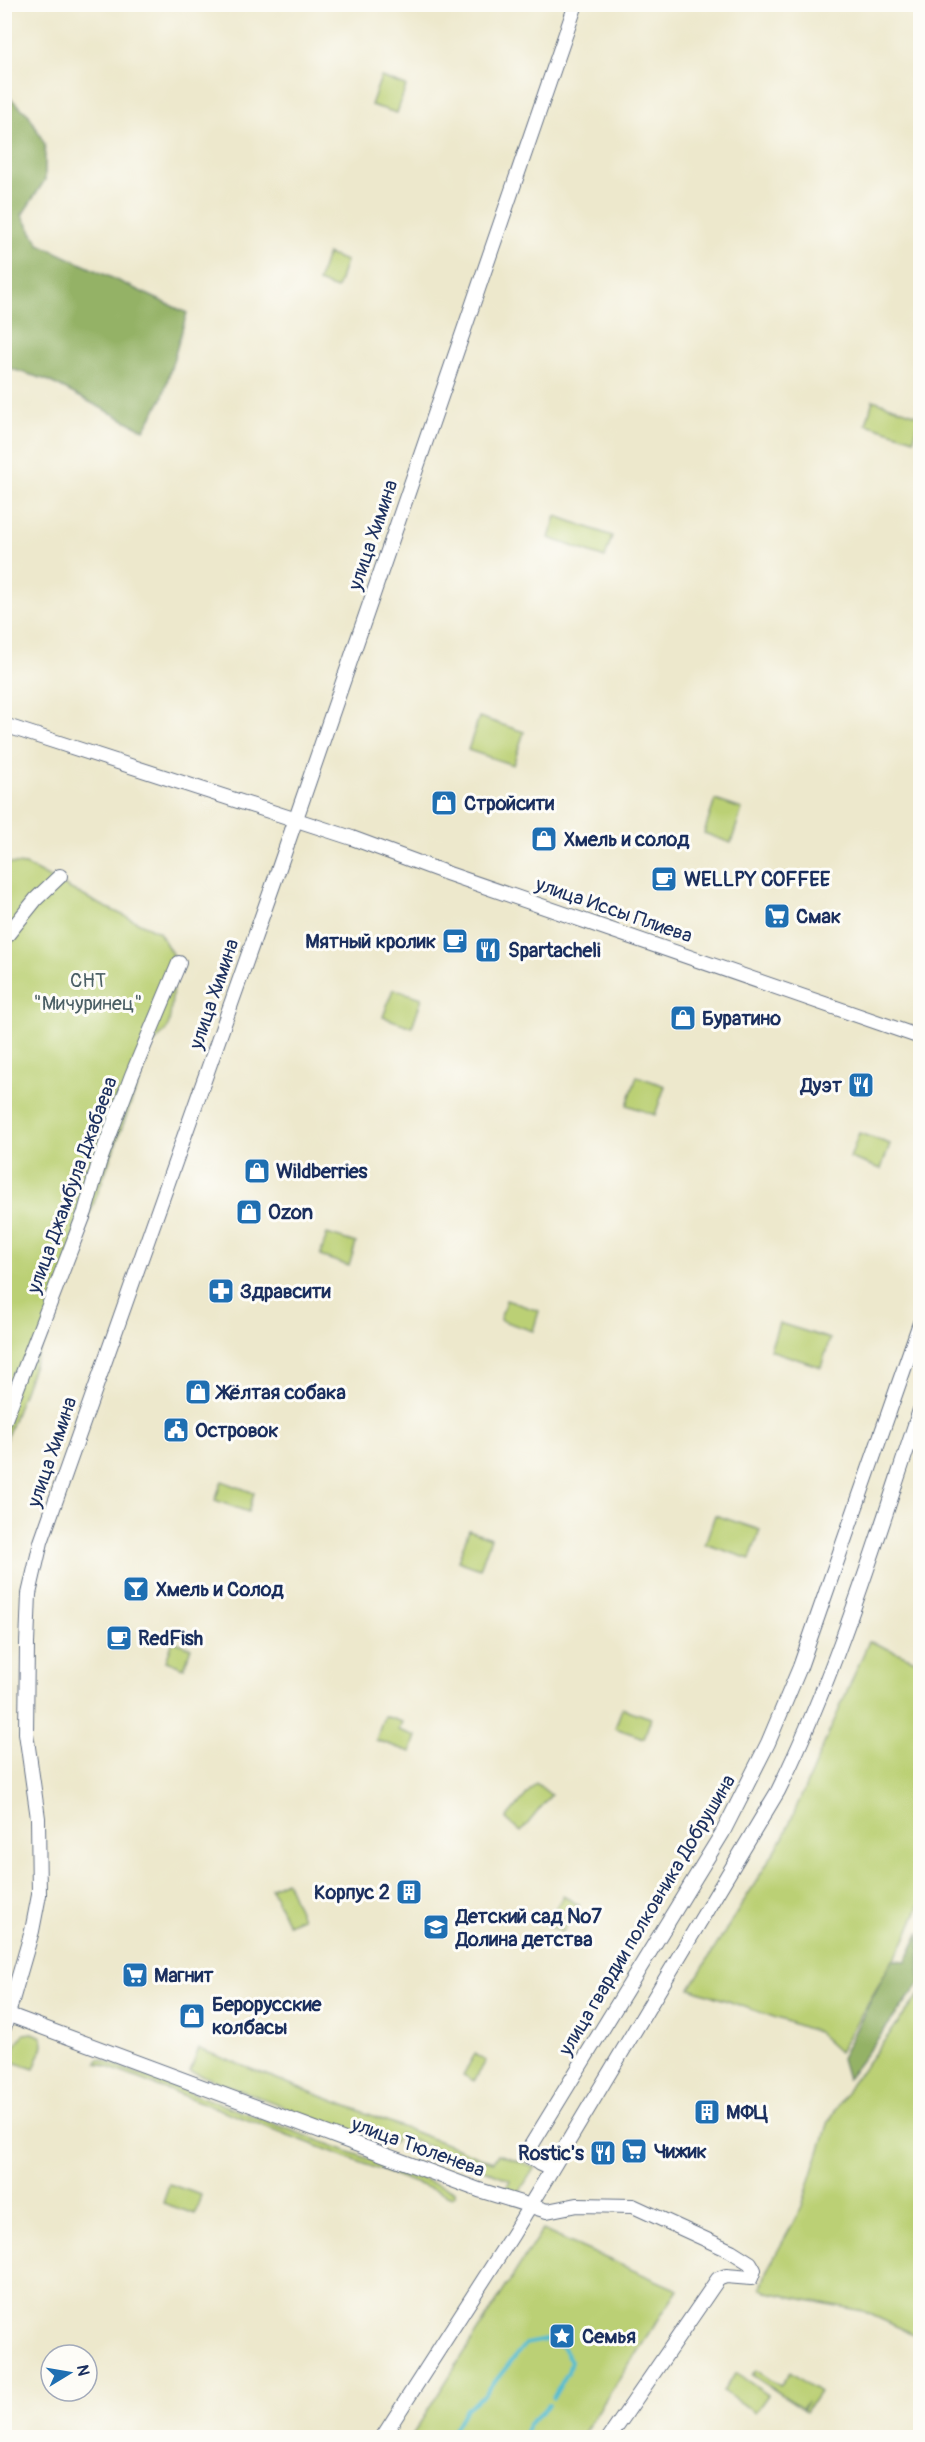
<svg xmlns="http://www.w3.org/2000/svg" width="925" height="2442" font-family="Pangolin,sans-serif">
  <style>
    .green { fill: #bbd074; stroke: #6b8069; stroke-width: 1.5 }
    .forest { fill: #94b266; stroke: #587062; stroke-width: 1.5 }
    .lines { fill: none; stroke-linecap: round; stroke-linejoin: round }
    .stream { stroke: #55bdd2; stroke-width: 4 }
    .minor-casing { stroke: #647084; stroke-width: 16 }
    .minor { stroke: #fff; stroke-width: 14 }
    .labels { text-anchor: middle; dominant-baseline: central; stroke-width: 6; stroke-linejoin: round; paint-order: stroke }
    .street-label { font-size: 20px; fill: #1b2f5e; stroke: #fdfcf7 }
    .poi-label { font-size: 20px; font-weight: bold; fill: #1b2f5e; stroke: #fdfcf7; text-anchor: start }
    .park-label { font-size: 20px; fill: #4b5f65; stroke: #fdfcf7 }
  </style>
  <rect width="100%" height="100%" fill="#fdfcf7"/>
  <filter id="ink" filterUnits="userSpaceOnUse"><feTurbulence type="fractalNoise" baseFrequency=".0167" numOctaves="2"/><feDisplacementMap in="SourceGraphic" scale="12" xChannelSelector="R" yChannelSelector="G"/><feConvolveMatrix kernelMatrix="1 2 1 2 8 2 1 2 1" color-interpolation-filters="sRGB"/></filter>
  <filter id="wash" filterUnits="userSpaceOnUse"><feTurbulence type="fractalNoise" baseFrequency=".008" numOctaves="4" result="noise"/><feDisplacementMap in="SourceGraphic" scale="24" xChannelSelector="R" yChannelSelector="G"/><feGaussianBlur stdDeviation="1.35" result="paint"/><feColorMatrix in="noise" values="0 0 0 0 0 0 0 0 0 0 0 0 0 0 0 0 0 1.4 0 .05"/><feComposite in="paint" operator="in"/></filter>
  <g filter="url(#wash)">
    <rect width="100%" height="100%" fill="#ede8cc"/>
    <g class="green">
      <polygon points="381,77 406,86 397,113 371,105"/>
      <polygon points="327,254 346,261 337,289 318,282"/>
      <polygon points="873,400 920,416 914,439 866,424"/>
      <polygon points="556,516 612,536 605,558 549,538"/>
      <polygon points="479,717 524,732 513,765 468,750"/>
      <polygon points="715,800 742,809 731,843 704,833"/>
      <polygon points="5,863 26,865 97,903 159,932 175,959 171,1010 168,1028 153,1044 5,1442"/>
      <polygon points="393,989 422,998 412,1027 383,1017"/>
      <polygon points="637,1076 665,1086 655,1115 627,1105"/>
      <polygon points="859,1133 890,1144 881,1169 850,1158"/>
      <polygon points="327,1234 356,1243 349,1266 320,1256"/>
      <polygon points="506,1300 539,1311 533,1331 500,1320"/>
      <polygon points="779,1323 830,1339 821,1367 770,1350"/>
      <polygon points="222,1481 254,1493 248,1512 215,1500"/>
      <polygon points="715,1515 760,1530 750,1559 705,1544"/>
      <polygon points="469,1530 491,1538 480,1569 458,1561"/>
      <polygon points="173,1641 191,1648 184,1668 166,1661"/>
      <polygon points="869,1641 920,1662 920,1904 904,1942 839,2052 817,2032 690,1988 783,1838"/>
      <polygon points="622,1708 651,1718 644,1738 615,1728"/>
      <polygon points="384,1716 402,1722 399,1730 416,1736 411,1752 376,1740"/>
      <polygon points="536,1783 551,1795 521,1832 506,1819"/>
      <polygon points="286,1881 302,1918 288,1924 271,1888"/>
      <polygon points="563,1896 579,1905 562,1933 546,1924"/>
      <polygon points="920,1994 920,2337 863,2311 767,2292 761,2288 767,2270 801,2209 829,2121 852,2083"/>
      <polygon points="33,2033 42,2037 43,2046 34,2069 10,2061 17,2043 24,2034"/>
      <polygon points="199,2049 493,2162 498,2154 535,2167 518,2194 505,2191 510,2180 399,2134 394,2143 359,2135 190,2071"/>
      <polygon points="475,2054 486,2061 474,2081 463,2075"/>
      <polygon points="99,2059 455,2191 455,2195 452,2197 97,2063"/>
      <polygon points="169,2184 201,2195 195,2214 163,2203"/>
      <polygon points="542,2230 678,2290 581,2437 411,2437"/>
      <polygon points="756,2370 780,2386 790,2372 819,2392 806,2411 803,2409 807,2402 802,2408 752,2375"/>
      <polygon points="736,2373 768,2395 755,2413 723,2391"/>
    </g>
    <g class="forest">
      <polygon points="5,98 10,98 29,115 45,145 45,180 22,215 39,244 187,313 162,399 144,430 47,380 5,367"/>
      <polygon points="920,1932 920,1983 847,2079 841,2058 892,1960 906,1961"/>
    </g>
    <g class="lines">
      <g class="stream">
        <polyline points="449,2438 466,2409 485,2394 525,2344 551,2339 563,2348 571,2361 568,2372 553,2398"/>
        <polyline points="522,2438 528,2425 549,2405"/>
      </g>
    </g>
  </g>
  <g filter="url(#ink)">
    <g class="lines">
      <g class="minor-casing">
        <g id="minor">
          <polyline points="4,725 352,838 449,874 920,1037"/>
          <polyline points="4,939 36,899 60,876"/>
          <polyline points="4,1422 85,1212 99,1163 132,1075 179,963"/>
          <polyline points="4,2013 479,2190 547,2211 577,2205 633,2206 731,2251 750,2263 754,2270 751,2278 726,2276 718,2279 609,2438"/>
          <polyline points="4,2028 32,1931 39,1895 38,1818 26,1733 27,1644 29,1594 41,1542 278,871 576,4"/>
          <polyline points="551,2169 540,2164 526,2154 723,1832 768,1743 800,1667 920,1323"/>
          <path d="M382 2438 513 2234 778 1791C838 1669 877 1538 920 1410"/>
        </g>
      </g>
      <use href="#minor" class="minor"/>
    </g>
  </g>
  <defs>
    <g id="shop-square" transform="scale(1.35)"><rect x="-9" y="-9" width="18" height="18" rx="4" fill="#1f6fb2" stroke="#fdfcf7"/><path d="M-5-2.5h2.3a2.7 3.5 0 0 1 5.4 0H5L5.5 6h-11ZM-1.5-2.5h3a1.5 2.3 0 0 0-3 0Z" fill="#fff"/></g>
    <g id="cafe-square" transform="scale(1.35)"><rect x="-9" y="-9" width="18" height="18" rx="4" fill="#1f6fb2" stroke="#fdfcf7"/><path d="M-5.5-4.5H6V0H3Q3 3.5 0 3.5H-2.5Q-5.5 3.5-5.5 0ZM3-3.2v2h1.7v-2ZM-6 4.5H4V6H-6Z" fill="#fff"/></g>
    <g id="supermarket-square" transform="scale(1.35)"><rect x="-9" y="-9" width="18" height="18" rx="4" fill="#1f6fb2" stroke="#fdfcf7"/><path d="M-6-5.5h2.5l.6 2H6L4.5 2H-2.5L-4.4-4H-6ZM-1.5 3.2a1.3 1.3 0 1 0 .1 0ZM3 3.2a1.3 1.3 0 1 0 .1 0Z" fill="#fff"/></g>
    <g id="restaurant-square" transform="scale(1.35)"><rect x="-9" y="-9" width="18" height="18" rx="4" fill="#1f6fb2" stroke="#fdfcf7"/><path d="M-5-6h1v4h1v-4h1v4h1v-4h1v5L-1.5 .5V6h-2V.5L-5-1ZM5-6V6H3V1.5H1.5Q1.5-4 5-6Z" fill="#fff"/></g>
    <g id="pharmacy-square" transform="scale(1.35)"><rect x="-9" y="-9" width="18" height="18" rx="4" fill="#1f6fb2" stroke="#fdfcf7"/><path d="M-2-6h4v4h4v4h-4v4h-4v-4h-4v-4h4Z" fill="#fff"/></g>
    <g id="civic-square" transform="scale(1.35)"><rect x="-9" y="-9" width="18" height="18" rx="4" fill="#1f6fb2" stroke="#fdfcf7"/><path d="M-.6-6.5H3V-4.5H.6V-3L4-1V1h2V6H-6V1h2V-1L-.6-3ZM-1.2 2.5V6h2.4V2.5Z" fill="#fff"/></g>
    <g id="bar-square" transform="scale(1.35)"><rect x="-9" y="-9" width="18" height="18" rx="4" fill="#1f6fb2" stroke="#fdfcf7"/><path d="M-6-5H6L.8 .8V4.5H3.5V6h-7V4.5H-.8V.8Z" fill="#fff"/></g>
    <g id="building-square" transform="scale(1.35)"><rect x="-9" y="-9" width="18" height="18" rx="4" fill="#1f6fb2" stroke="#fdfcf7"/><path d="M-4-6H4V6H1V3H-1V6H-4ZM-2.5-4.3h1.7v1.8h-1.7ZM.8-4.3h1.7v1.8H.8ZM-2.5-1h1.7V.8h-1.7ZM.8-1h1.7V.8H.8Z" fill="#fff"/></g>
    <g id="school-square" transform="scale(1.35)"><rect x="-9" y="-9" width="18" height="18" rx="4" fill="#1f6fb2" stroke="#fdfcf7"/><path d="M0-5L7-2L0 1L-7-2ZM-4 1L0 2.5L4 1V4Q0 6-4 4Z" fill="#fff"/></g>
    <g id="sight-square" transform="scale(1.35)"><rect x="-9" y="-9" width="18" height="18" rx="4" fill="#1f6fb2" stroke="#fdfcf7"/><path d="M0-6L1.8-2.2L6-1.7L2.9 1.2L3.7 5.4L0 3.3L-3.7 5.4L-2.9 1.2L-6-1.7L-1.8-2.2Z" fill="#fff"/></g>
  </defs>
  <g fill-rule="evenodd">
    <use href="#shop-square" x="444" y="803"/>
    <use href="#shop-square" x="544" y="839"/>
    <use href="#cafe-square" x="664" y="879"/>
    <use href="#supermarket-square" x="777" y="916"/>
    <use href="#cafe-square" x="455" y="941"/>
    <use href="#restaurant-square" x="488" y="950"/>
    <use href="#shop-square" x="683" y="1018"/>
    <use href="#restaurant-square" x="861" y="1085"/>
    <use href="#shop-square" x="257" y="1171"/>
    <use href="#shop-square" x="249" y="1212"/>
    <use href="#pharmacy-square" x="221" y="1291"/>
    <use href="#shop-square" x="198" y="1392"/>
    <use href="#civic-square" x="176" y="1430"/>
    <use href="#bar-square" x="136" y="1589"/>
    <use href="#cafe-square" x="119" y="1638"/>
    <use href="#building-square" x="409" y="1892"/>
    <use href="#school-square" x="436" y="1927"/>
    <use href="#supermarket-square" x="135" y="1975"/>
    <use href="#shop-square" x="192" y="2016"/>
    <use href="#building-square" x="707" y="2112"/>
    <use href="#supermarket-square" x="634" y="2151"/>
    <use href="#restaurant-square" x="603" y="2153"/>
    <use href="#sight-square" x="562" y="2336"/>
  </g>
  <g class="labels">
    <g class="street-label">
      <text transform="translate(373 535) rotate(-71)">улица Химина</text>
      <text transform="translate(614 910) rotate(19)">улица Иссы Плиева</text>
      <text transform="translate(214 994) rotate(-71)">улица Химина</text>
      <text transform="translate(72 1185) rotate(-70)">улица Джамбула Джабаева</text>
      <text transform="translate(52 1452) rotate(-71)">улица Химина</text>
      <text transform="translate(647 1915) rotate(-59)">улица гвардии полковника Добрушина</text>
      <text transform="translate(418 2147) rotate(20)">улица Тюленева</text>
    </g>
    <g class="poi-label">
      <text x="464" y="803">Стройсити</text>
      <text x="564" y="839">Хмель и солод</text>
      <text x="684" y="879">WELLPY COFFEE</text>
      <text x="796" y="916">Смак</text>
      <text x="436" y="941" text-anchor="end">Мятный кролик</text>
      <text x="508" y="950">Spartacheli</text>
      <text x="702" y="1018">Буратино</text>
      <text x="842" y="1085" text-anchor="end">Дуэт</text>
      <text x="276" y="1171">Wildberries</text>
      <text x="268" y="1212">Ozon</text>
      <text x="240" y="1291">Здравсити</text>
      <text x="218" y="1392">Жёлтая собака</text>
      <text x="195" y="1430">Островок</text>
      <text x="156" y="1589">Хмель и Солод</text>
      <text x="138" y="1638">RedFish</text>
      <text x="390" y="1892" text-anchor="end">Корпус 2</text>
      <text x="456" y="1916">Детский сад №7<tspan x="456" dy="23">Долина детства</tspan></text>
      <text x="154" y="1975">Магнит</text>
      <text x="212" y="2004">Берорусские<tspan x="212" dy="23">колбасы</tspan></text>
      <text x="726" y="2112">МФЦ</text>
      <text x="654" y="2151">Чижик</text>
      <text x="584" y="2153" text-anchor="end">Rostic's</text>
      <text x="582" y="2336">Семья</text>
    </g>
    <g class="park-label">
      <text x="88" y="980">СНТ<tspan x="88" dy="23">"Мичуринец"</tspan></text>
    </g>
  </g>
  <rect width="925" height="2442" fill="none" stroke="#fdfcf7" stroke-width="24"/>
  <g transform="translate(69 2373) rotate(79)"><circle r="28" fill="#fdfcf7" stroke="#a3aaba" stroke-width="1.5"/>
  <path d="M0-4.5L10 22L0 15L-10 22Z" fill="#1f6fb2"/>
  <text y="-9" font-size="16" font-weight="bold" text-anchor="middle" fill="#1b2f5e">N</text>
  </g>
</svg>
